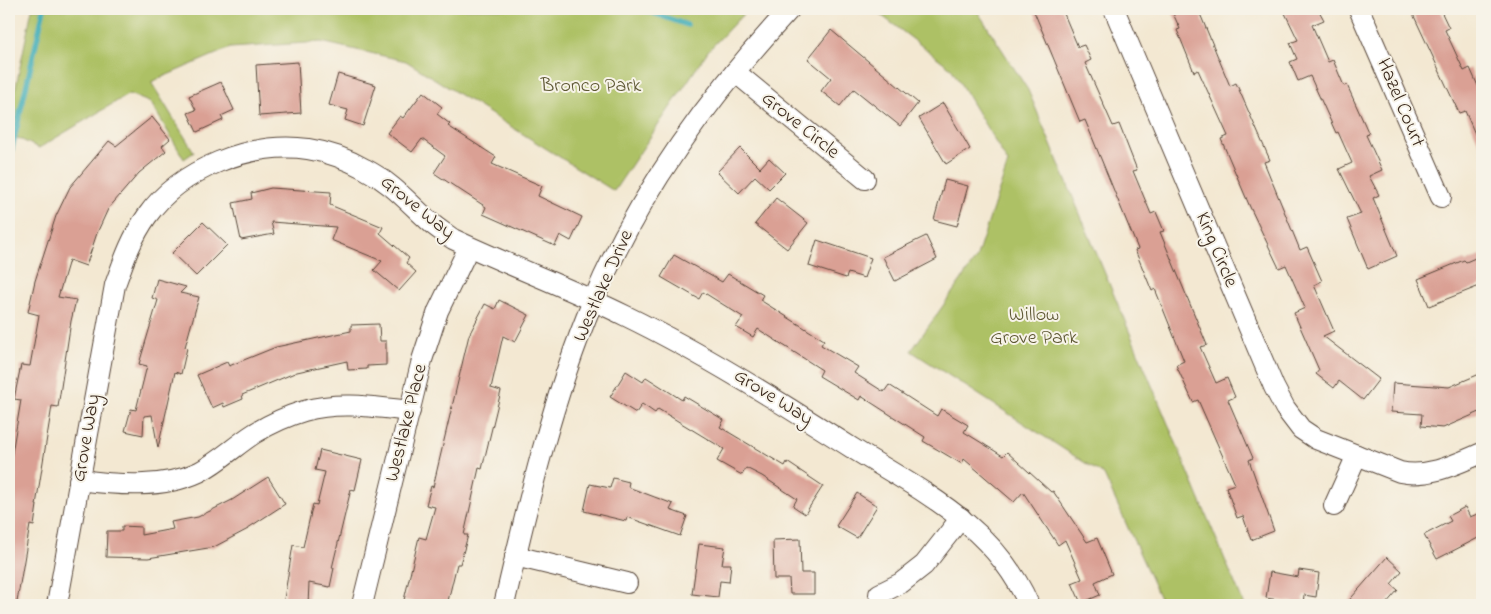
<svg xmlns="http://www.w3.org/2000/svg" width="1491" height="614" font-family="'Indie Flower',sans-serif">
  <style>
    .green { fill: #adc165; stroke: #747642 }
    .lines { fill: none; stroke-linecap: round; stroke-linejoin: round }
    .stream { stroke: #3aabb6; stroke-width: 5.5 }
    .building { fill: #daa094 }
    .minor-casing { stroke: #574639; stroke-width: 22 }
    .minor { stroke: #fff; stroke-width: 20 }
    .labels { text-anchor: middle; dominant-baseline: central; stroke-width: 4; stroke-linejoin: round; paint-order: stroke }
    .park-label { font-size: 20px; fill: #5d5733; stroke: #f7f3e8 }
    .street-label { font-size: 20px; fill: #3b2a1e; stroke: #f7f3e8 }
  </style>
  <rect width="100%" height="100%" fill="#f7f3e8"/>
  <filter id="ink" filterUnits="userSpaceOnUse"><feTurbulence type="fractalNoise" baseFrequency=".02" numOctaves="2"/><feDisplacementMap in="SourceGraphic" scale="10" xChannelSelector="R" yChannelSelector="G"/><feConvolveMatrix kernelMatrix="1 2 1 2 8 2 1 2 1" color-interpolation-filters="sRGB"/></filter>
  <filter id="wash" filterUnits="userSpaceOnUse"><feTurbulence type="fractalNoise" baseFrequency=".0096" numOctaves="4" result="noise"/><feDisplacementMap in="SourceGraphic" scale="20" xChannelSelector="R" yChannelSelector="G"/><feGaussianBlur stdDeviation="1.12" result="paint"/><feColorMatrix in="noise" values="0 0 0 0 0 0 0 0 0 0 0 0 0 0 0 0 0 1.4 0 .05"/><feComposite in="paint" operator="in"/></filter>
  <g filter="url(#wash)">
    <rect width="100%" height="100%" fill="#f3e8d2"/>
    <g class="green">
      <polygon points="32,9 748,9 708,51 614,191 406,61 321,42 230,48 151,82 194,152 184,159 151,103 129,94 39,148 9,134 9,120"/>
      <polygon points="873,9 976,9 1028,90 1244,605 1163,605 1104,475 911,351 976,259 1008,163 951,68"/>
    </g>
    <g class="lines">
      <g class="stream">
        <polyline points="642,9 687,25"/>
        <polyline points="9,161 44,9"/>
      </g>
    </g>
    <g id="blocks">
      <g class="building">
        <polygon points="1033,9 1062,9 1078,47 1084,45 1091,60 1085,63 1113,126 1119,124 1137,170 1133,171 1151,214 1156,212 1164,231 1160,232 1207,345 1200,347 1216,383 1227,378 1235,397 1228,400 1253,458 1249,460 1274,531 1251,540 1243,516 1237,518 1226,487 1235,484 1198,400 1193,402 1176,365 1184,361 1155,289 1152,291 1135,250 1138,249 1085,120 1080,122"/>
        <polygon points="1171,9 1198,9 1230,86 1236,83 1270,160 1264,162 1300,250 1307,247 1322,281 1314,285 1334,331 1323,336 1379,379 1363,400 1339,381 1334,388 1316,374 1319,370 1294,313 1305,308 1286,265 1279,268 1250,207 1221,139 1228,136 1198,70 1194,72 1177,30 1180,29"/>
        <polygon points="1283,9 1318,9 1324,20 1312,25 1328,62 1333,60 1344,86 1347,85 1369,134 1366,135 1382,170 1369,176 1379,195 1373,198 1397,256 1368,269 1347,219 1361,214 1339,169 1352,163 1338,132 1336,133 1310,76 1298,81 1290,62 1297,59 1290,43 1298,40"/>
        <polygon points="1424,9 1440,9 1449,28 1445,30 1464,71 1470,68 1482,95 1482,150 1465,111 1459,113 1413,14"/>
        <polygon points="831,30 918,103 900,126 854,89 840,106 821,91 831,78 808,59"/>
        <polygon points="298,62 301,113 259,116 256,65"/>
        <polygon points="338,74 376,85 363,126 345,120 348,110 329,105"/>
        <polygon points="221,82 234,110 221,116 223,120 197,132 188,113 196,110 189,96"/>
        <polygon points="423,92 442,107 437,114 450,124 448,126 496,157 492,164 542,186 538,196 582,217 571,241 560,235 555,246 483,214 486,207 434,173 445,156 422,139 412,152 387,133 400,116 403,118"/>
        <polygon points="943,103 970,149 946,164 919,118"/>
        <polygon points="152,117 170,139 162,146 166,151 139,173 108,209 97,233 86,266 69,260 58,297 76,300 71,321 58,407 52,406 36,505 37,505 34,526 30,525 17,602 9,602 9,471 21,400 14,399 21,365 30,366 39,315 28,312 35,281 56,216 70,187 109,141 116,146"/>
        <polygon points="740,148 760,168 769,158 785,173 769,189 755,176 739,193 717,172"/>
        <polygon points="945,180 968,186 957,226 934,220"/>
        <polygon points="271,188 331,192 330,205 383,227 380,233 409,258 406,263 416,272 399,291 374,270 382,261 331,240 336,227 271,222 274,234 241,240 233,203 252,199 251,193"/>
        <polygon points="776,198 808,223 787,249 755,224"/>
        <polygon points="203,222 227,245 196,276 172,253"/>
        <polygon points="926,236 937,259 895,281 883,257"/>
        <polygon points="817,240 871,258 864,278 848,273 846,278 809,266"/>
        <polygon points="674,255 722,282 728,274 763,295 760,300 824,340 821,345 858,367 854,373 884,392 889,385 937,416 941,409 968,425 964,432 1003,456 1007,452 1051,492 1053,491 1087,542 1097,538 1112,574 1095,582 1100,595 1081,603 1072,583 1082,579 1065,540 1058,545 1023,492 1014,502 964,459 962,464 923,441 925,437 861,396 859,400 819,376 822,370 758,329 753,337 736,327 743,317 703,292 699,299 661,277"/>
        <polygon points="1482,255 1482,285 1429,306 1418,279 1464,260 1466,262"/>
        <polygon points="157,279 186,287 180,293 199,297 185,347 187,348 181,374 175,372 158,448 152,415 144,416 143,435 125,431 131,409 136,410 147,366 139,364 158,300 152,298"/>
        <polygon points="499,300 529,315 515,342 503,336 491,388 501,391 482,469 479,468 464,535 468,535 460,564 457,564 447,605 428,605 404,600 419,537 426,539 435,507 426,505 431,486 433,487 469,335 485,304 495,309"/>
        <polygon points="379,324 380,341 386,341 386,365 367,366 367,369 348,370 347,361 297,372 242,395 243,399 224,407 223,403 212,408 197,375 227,362 229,366 276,347 351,331 351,325"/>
        <polygon points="626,371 643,382 646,377 682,400 684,396 724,420 720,427 785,466 787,462 823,486 805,514 793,506 797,499 762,476 746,468 742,475 717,461 724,449 658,409 655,413 642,404 636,413 610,397"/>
        <polygon points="1482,373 1482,411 1443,428 1421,426 1422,414 1391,412 1393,383 1449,387"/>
        <polygon points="320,450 362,460 355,490 351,489 332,568 334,568 330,587 309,583 308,605 283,605 293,545 303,547 313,504 317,505 325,472 315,470"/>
        <polygon points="268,477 285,504 248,528 248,529 214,547 148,558 106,557 107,531 122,531 122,526 141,527 141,535 173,529 171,522 198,517 232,500"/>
        <polygon points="613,478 629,482 628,487 673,504 670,510 687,516 680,536 627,517 626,521 584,511 590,484 610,488"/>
        <polygon points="857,493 877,506 857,538 836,526"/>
        <polygon points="1465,507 1470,517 1482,512 1482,536 1437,559 1424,535 1451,521 1448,516"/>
        <polygon points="800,539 801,573 814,573 814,594 790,594 789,579 774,579 773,540"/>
        <polygon points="699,544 725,547 722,564 731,564 729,582 720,581 718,597 692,594"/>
        <polygon points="1387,557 1402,571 1391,584 1398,590 1385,605 1345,605"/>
        <polygon points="1299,570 1319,573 1316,597 1304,595 1303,604 1266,598 1270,572 1298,577"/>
      </g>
    </g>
  </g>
  <g filter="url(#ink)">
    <use href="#blocks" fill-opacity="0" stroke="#574639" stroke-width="1"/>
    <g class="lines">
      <g class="minor-casing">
        <g id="minor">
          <path d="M1114 9 1274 387 1285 408 1301 429 1316 439 1400 472C1429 478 1456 464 1482 453"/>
          <polyline points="1359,9 1441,197"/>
          <polyline points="735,72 865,179"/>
          <path d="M79 480C117 485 163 489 199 472 220 461 236 445 255 433 270 424 287 416 304 411 339 401 374 407 410 411"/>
          <polyline points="1334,506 1357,455"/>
          <polyline points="515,556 627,583"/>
          <polyline points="879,594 901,583 924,565 961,518"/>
          <path d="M57 605 115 285C124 260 132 237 147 216 180 169 251 141 308 149 328 152 347 159 365 169 392 183 407 201 429 221 436 228 445 233 453 239 510 266 570 288 626 316 704 354 778 401 852 448 921 491 995 526 1029 605"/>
          <polyline points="362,605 422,360 438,311 469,247"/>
          <path d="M504 605C528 502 552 399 593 301 639 192 710 95 790 9"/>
        </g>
      </g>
      <use href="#minor" class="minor"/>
    </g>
  </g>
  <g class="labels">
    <g class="park-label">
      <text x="591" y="86">Bronco Park</text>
      <text x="1034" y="315">Willow<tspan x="1034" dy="23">Grove Park</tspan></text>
    </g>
    <g class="street-label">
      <text transform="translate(1400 103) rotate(67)">Hazel Court</text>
      <text transform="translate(800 126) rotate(39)">Grove Circle</text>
      <text transform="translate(417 208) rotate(39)">Grove Way</text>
      <text transform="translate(1216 250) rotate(67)">King Circle</text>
      <text transform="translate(604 286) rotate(-66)">Westlake Drive</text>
      <text transform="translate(773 398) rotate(32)">Grove Way</text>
      <text transform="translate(407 423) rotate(-76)">Westlake Place</text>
      <text transform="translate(87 438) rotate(-80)">Grove Way</text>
    </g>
  </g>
  <rect width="1491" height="614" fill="none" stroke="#f7f3e8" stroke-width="30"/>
</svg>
